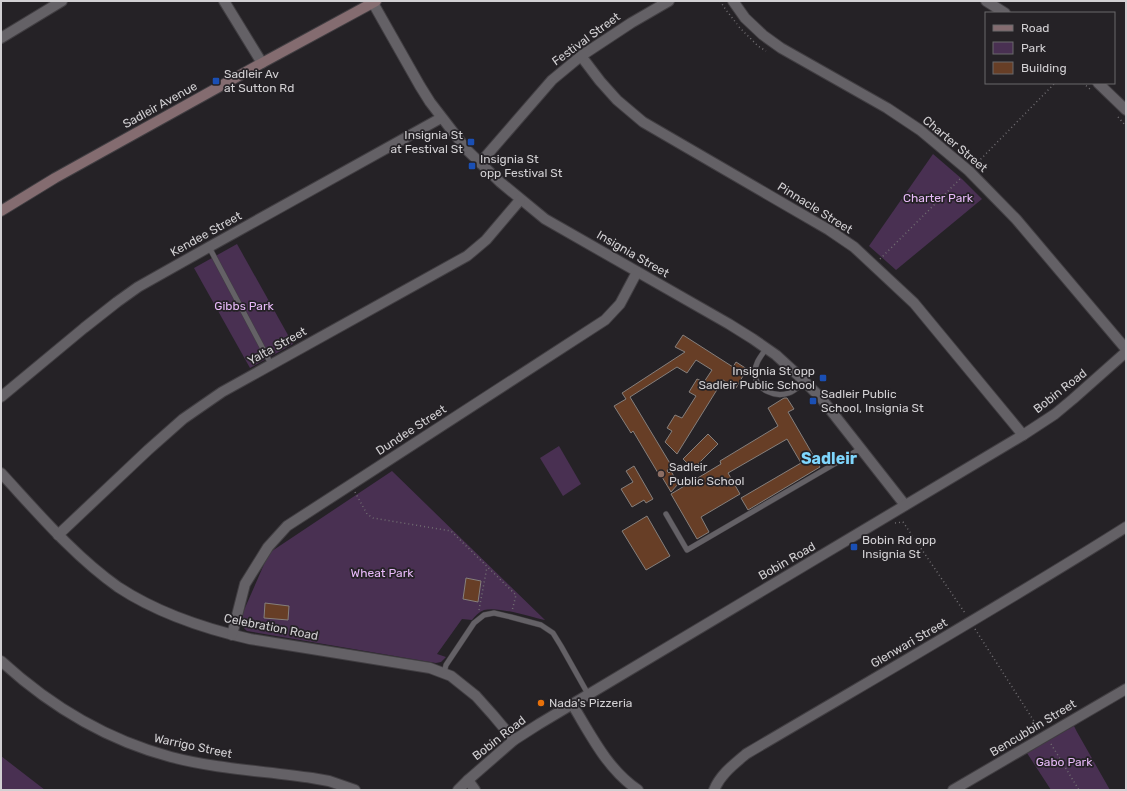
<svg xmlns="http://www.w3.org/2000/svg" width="1127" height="791" font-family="Rubik,sans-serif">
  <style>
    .green { fill: #493052 }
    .building { fill: #673e26; stroke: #857f7c }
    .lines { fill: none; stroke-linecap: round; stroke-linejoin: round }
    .lane-casing { stroke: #413e42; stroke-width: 6 }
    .street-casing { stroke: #413e42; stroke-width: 12 }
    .secondary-casing { stroke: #413e42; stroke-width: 12 }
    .path { stroke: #716e72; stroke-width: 1.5; stroke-dasharray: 1 3; stroke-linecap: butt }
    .lane { stroke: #646166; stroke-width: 5 }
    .street { stroke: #646166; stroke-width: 10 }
    .secondary { stroke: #846c70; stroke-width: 10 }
    .transit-dot { fill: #1a4fb4; stroke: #252226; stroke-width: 1.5 }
    .education-dot { fill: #8d6e63; stroke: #252226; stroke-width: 1.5 }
    .food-dot { fill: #e8710a; stroke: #252226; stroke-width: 1.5 }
    .labels { text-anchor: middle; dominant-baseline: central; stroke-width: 3.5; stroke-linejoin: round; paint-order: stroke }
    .street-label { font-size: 12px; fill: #d2d0d3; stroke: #252226 }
    .poi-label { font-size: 12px; fill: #d2d0d3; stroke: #252226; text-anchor: start }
    .park-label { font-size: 12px; fill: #e7b9f8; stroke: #252226 }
    .district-label { font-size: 16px; font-weight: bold; fill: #7fd6fd; stroke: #252226 }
  </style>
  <rect width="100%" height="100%" fill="#252226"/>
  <g class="green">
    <polygon points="933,154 962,179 982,199 896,270 869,246"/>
    <polygon points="237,244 293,344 250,368 194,268"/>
    <polygon points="559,446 581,484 563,496 540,458"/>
    <path d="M392 471 545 620C530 617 498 606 484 610 479 612 475 616 472 620L462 619 437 654 446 657 441 662 436 663 247 631C242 627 241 623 241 617L269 553Z"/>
    <polygon points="1074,726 1077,732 1110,790 1051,790 1027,753"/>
    <polygon points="1,756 45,790 1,790"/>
  </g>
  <g class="building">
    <polygon points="683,335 733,367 736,362 747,369 736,388 723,380 677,454 665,442 672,431 667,428 675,415 682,418 696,396 689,392 697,379 704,382 712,370 696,360 687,373 677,367 630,397 671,465 667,471 669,473 671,471 678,484 671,492 662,477 661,478 633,431 631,433 614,406 626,399 622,393 685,352 675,347"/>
    <polygon points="784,398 787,398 794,409 788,412 820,467 748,510 741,498 801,463 787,439 728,473 740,494 701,517 709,532 697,539 671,494 721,464 720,461 778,426 768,408"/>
    <polygon points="708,434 718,444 693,469 683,459"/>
    <polygon points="634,466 653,499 646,503 644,500 632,507 621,489 633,482 626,471"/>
    <polygon points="647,516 670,556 646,570 622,531"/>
    <polygon points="466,578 481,581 478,602 463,599"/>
    <polygon points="265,603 289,606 288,620 264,618"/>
  </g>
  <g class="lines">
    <g class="lane-casing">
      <g id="lane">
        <polyline points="209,247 271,364"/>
        <path d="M766 349C761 356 754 364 755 374 756 390 775 398 789 393 795 391 800 385 805 382"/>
        <polyline points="666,514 687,550 860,449"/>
        <polyline points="444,673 446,665 474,623 484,615 494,613 511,617 541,625 553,633 561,646 588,694"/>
      </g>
    </g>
    <g class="street-casing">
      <g id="street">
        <polyline points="224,1 262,63"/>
        <polyline points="733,1 745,18 763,35 781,48 887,108 920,130 969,171 1016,219 1126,349"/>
        <polyline points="986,1 1005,13"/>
        <polyline points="373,3 420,86 430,102 467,150 500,182 545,219 729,324 753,339 776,355 800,377 821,398 905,505"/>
        <polyline points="1,38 62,1"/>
        <polyline points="581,56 600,81 617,100 643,122 829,230 854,247 914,303 1023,435"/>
        <polyline points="1098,83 1126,110"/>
        <polyline points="480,163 552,80 581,56 631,23 669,1"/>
        <polyline points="1,397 84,328 117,302 138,287 209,247 441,118"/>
        <path d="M1 473C37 512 74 556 118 587 156 612 206 629 250 639L430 668 451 676 476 696 493 715 514 740"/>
        <polyline points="58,535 148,450 183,419 222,392 467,256 486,240 520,200"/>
        <polyline points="232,635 245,584 268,547 287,526 605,320 620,304 637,272"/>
        <path d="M1 661C49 705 107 740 171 757 217 769 265 771 312 778L329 781 355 790"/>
        <path d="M572 704C591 735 607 769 638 790"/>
        <polyline points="468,780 475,790"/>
        <polyline points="458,790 468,780 514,740 539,724 1023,435 1055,414 1073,399 1126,352"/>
        <path d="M714 790C720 775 733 765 746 754 873 679 1001 606 1126 527"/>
        <polyline points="953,790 1126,689"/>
      </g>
    </g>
    <g class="secondary-casing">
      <polyline id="secondary" points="1,211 55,178 262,63 376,1"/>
    </g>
    <g class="path">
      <polyline points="720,1 726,10 737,24"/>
      <polyline points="739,27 758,46 766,51"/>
      <polyline points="1083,83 1090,89"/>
      <polyline points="1118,117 1126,126"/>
      <polyline points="975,165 1055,83"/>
      <polyline points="880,259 962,177"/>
      <polyline points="355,492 367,514 373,518 451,531 516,595 512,611"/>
      <polyline points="895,523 903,522 965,613"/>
      <polyline points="479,610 487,567"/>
      <polyline points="975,629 1039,729"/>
      <polyline points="1051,744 1079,790"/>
    </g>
    <use href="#lane" class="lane"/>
    <use href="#street" class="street"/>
    <use href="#secondary" class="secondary"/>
  </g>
  <g class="transit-dot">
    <rect x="212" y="77" width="8" height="8" rx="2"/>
    <rect x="467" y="138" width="8" height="8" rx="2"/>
    <rect x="468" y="162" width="8" height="8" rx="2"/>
    <rect x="819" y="374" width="8" height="8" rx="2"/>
    <rect x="809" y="397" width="8" height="8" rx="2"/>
    <rect x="850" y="543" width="8" height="8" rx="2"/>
  </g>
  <circle class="education-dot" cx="661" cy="474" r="4"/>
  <circle class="food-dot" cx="541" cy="703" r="4"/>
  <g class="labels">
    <g class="street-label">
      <text transform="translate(586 39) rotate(-36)">Festival Street</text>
      <text transform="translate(160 105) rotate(-29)">Sadleir Avenue</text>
      <text transform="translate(955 144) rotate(40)">Charter Street</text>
      <text transform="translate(815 208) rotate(32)">Pinnacle Street</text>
      <text transform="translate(206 234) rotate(-29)">Kendee Street</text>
      <text transform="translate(633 254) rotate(30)">Insignia Street</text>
      <text transform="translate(277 346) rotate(-29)">Yalta Street</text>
      <text transform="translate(1060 391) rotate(-38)">Bobin Road</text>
      <text transform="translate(411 430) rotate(-33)">Dundee Street</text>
      <text transform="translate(787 561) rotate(-30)">Bobin Road</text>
      <text transform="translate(271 627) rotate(11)">Celebration Road</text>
      <text transform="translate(909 643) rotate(-30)">Glenwari Street</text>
      <text transform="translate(1033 728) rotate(-31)">Bencubbin Street</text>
      <text transform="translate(499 738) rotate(-38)">Bobin Road</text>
      <text transform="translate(193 746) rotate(12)">Warrigo Street</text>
    </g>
    <g class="poi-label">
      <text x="224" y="74">Sadleir Av<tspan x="224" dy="14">at Sutton Rd</tspan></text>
      <text x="463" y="135" text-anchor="end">Insignia St<tspan x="463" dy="14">at Festival St</tspan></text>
      <text x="480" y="159">Insignia St<tspan x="480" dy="14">opp Festival St</tspan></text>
      <text x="815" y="371" text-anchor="end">Insignia St opp<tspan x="815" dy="14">Sadleir Public School</tspan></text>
      <text x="821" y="394">Sadleir Public<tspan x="821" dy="14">School, Insignia St</tspan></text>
      <text x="669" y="467">Sadleir<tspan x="669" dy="14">Public School</tspan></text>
      <text x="862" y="540">Bobin Rd opp<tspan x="862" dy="14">Insignia St</tspan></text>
      <text x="549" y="703">Nada's Pizzeria</text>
    </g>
    <g class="park-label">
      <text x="938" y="198">Charter Park</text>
      <text x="244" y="306">Gibbs Park</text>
      <text x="382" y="573">Wheat Park</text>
      <text x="1064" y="762">Gabo Park</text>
    </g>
    <g class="district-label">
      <text x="829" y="458">Sadleir</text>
    </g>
  </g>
  <rect width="1127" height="791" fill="none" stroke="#d2d0d3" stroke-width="4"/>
  <rect x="985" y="12" width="130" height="72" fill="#252226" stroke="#6a686b"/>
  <rect x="993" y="25" width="20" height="6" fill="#846c70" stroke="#6a686b"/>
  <text x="1021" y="32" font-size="12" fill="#d2d0d3">Road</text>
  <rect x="993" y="42" width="20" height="12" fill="#493052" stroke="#6a686b"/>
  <text x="1021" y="52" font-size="12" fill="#d2d0d3">Park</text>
  <rect x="993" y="62" width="20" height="12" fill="#673e26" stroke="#6a686b"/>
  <text x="1021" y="72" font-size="12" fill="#d2d0d3">Building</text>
</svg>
